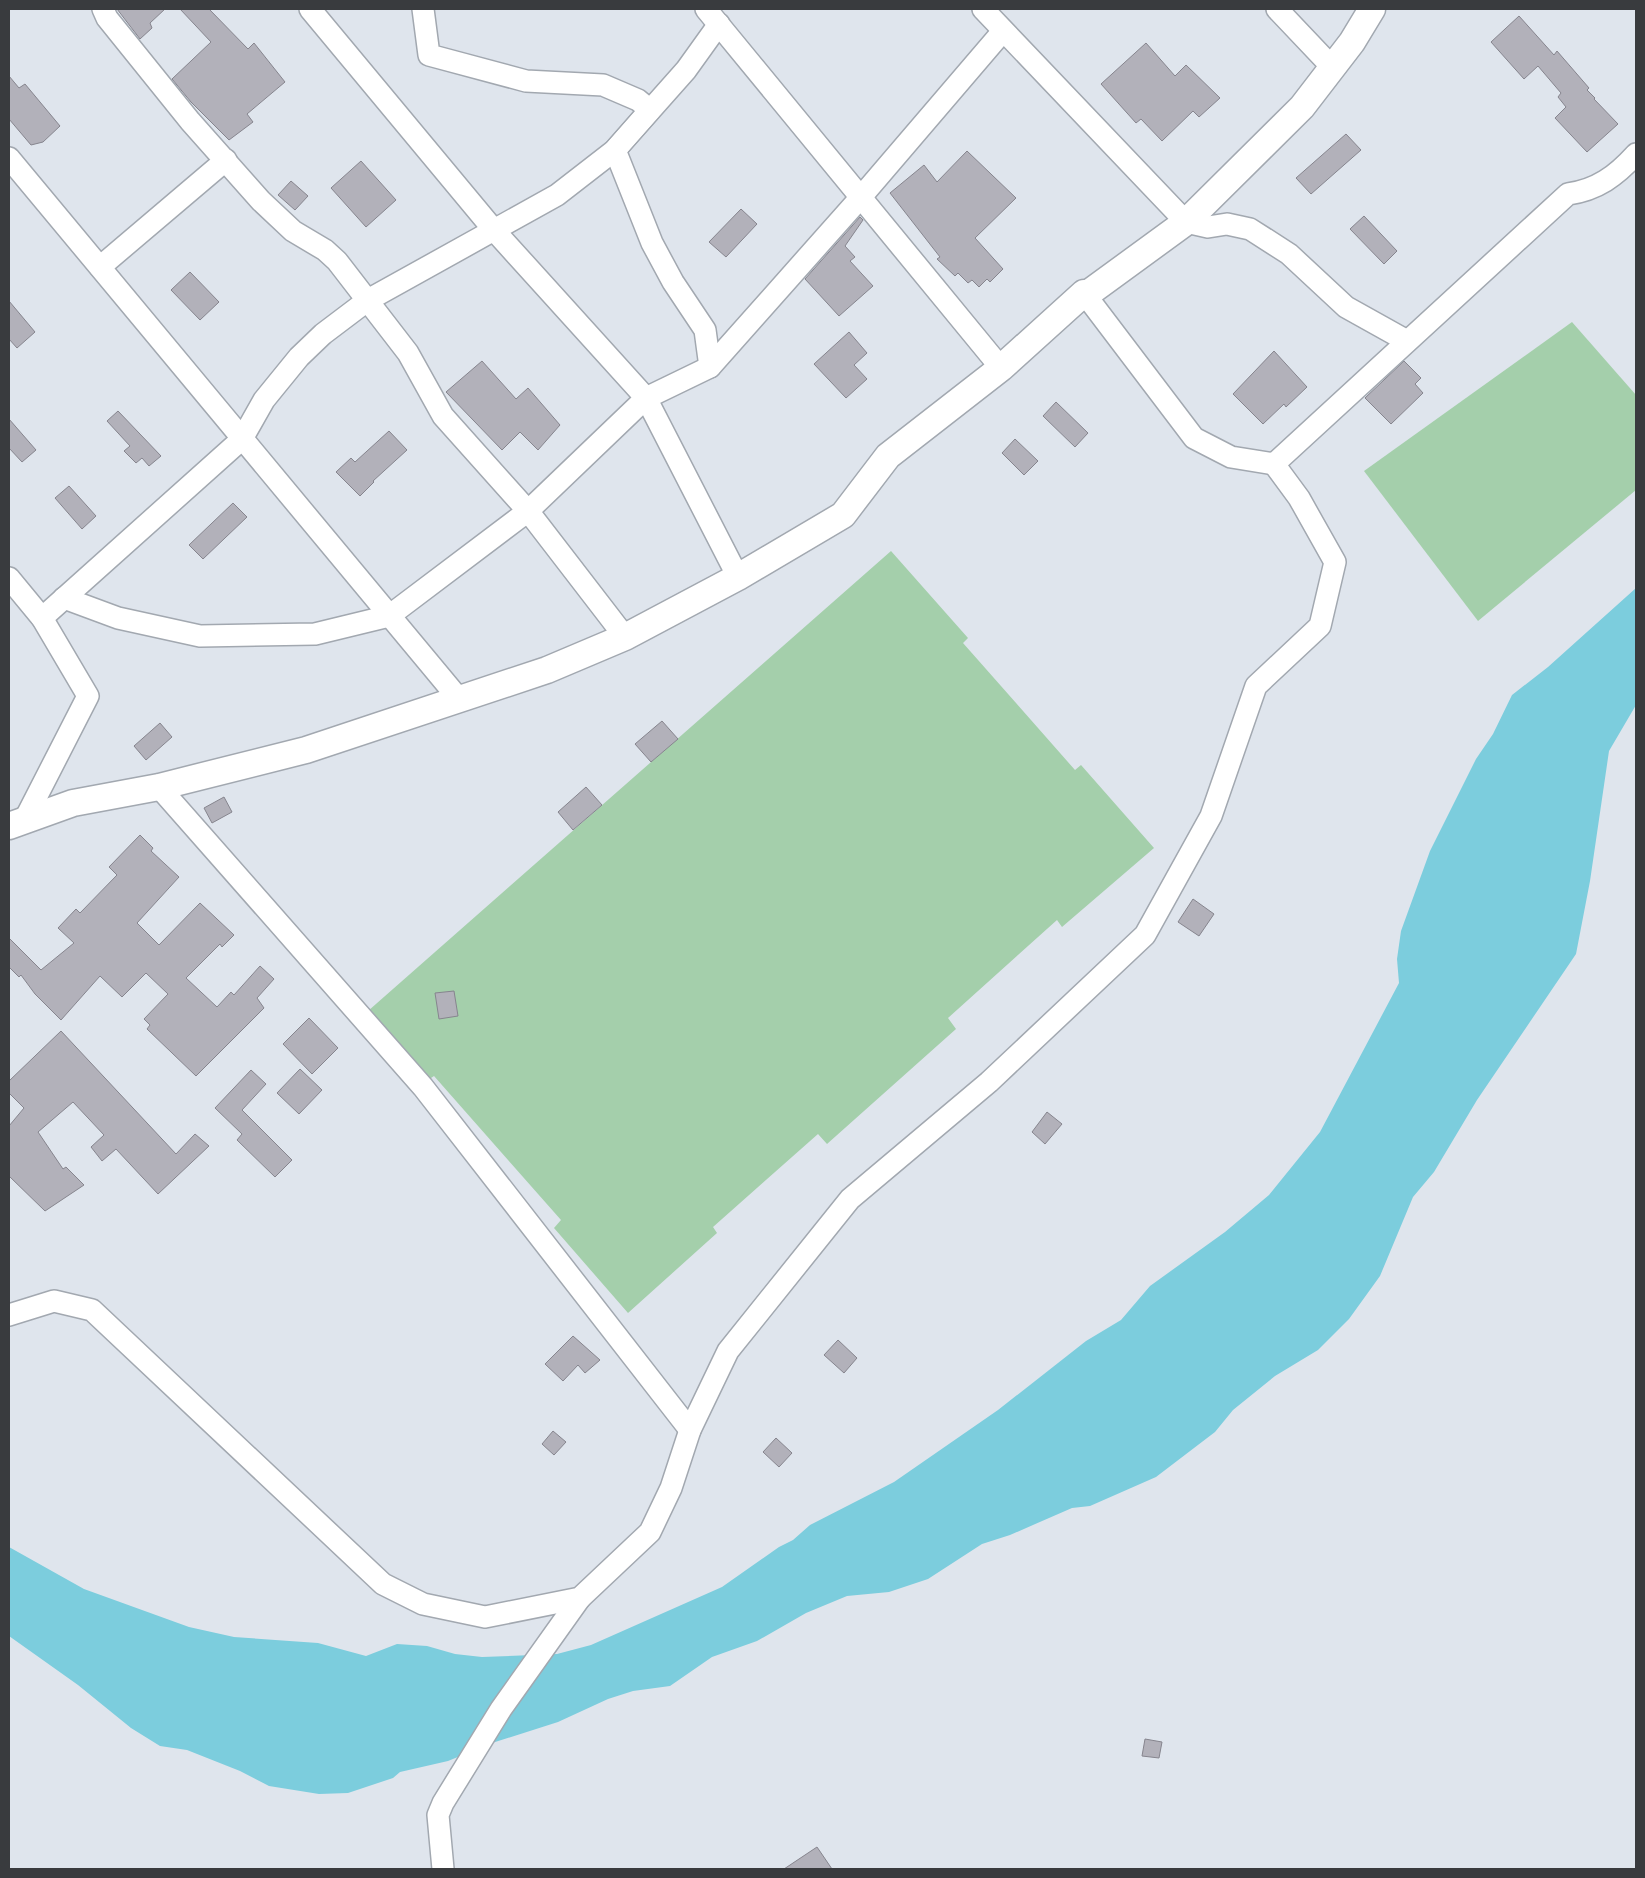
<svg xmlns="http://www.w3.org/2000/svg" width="1645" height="1878" font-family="Figtree,sans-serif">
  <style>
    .green { fill: #a4cfab }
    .water { fill: #7ccddd }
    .building { fill: #b2b1ba; stroke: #86858e }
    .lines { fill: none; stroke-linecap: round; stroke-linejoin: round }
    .minor-casing { stroke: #a2a8b0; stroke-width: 24 }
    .tertiary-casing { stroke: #a2a8b0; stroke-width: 29 }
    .minor { stroke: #fff; stroke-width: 21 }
    .tertiary { stroke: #fff; stroke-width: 26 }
  </style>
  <rect width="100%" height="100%" fill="#dfe5ed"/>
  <g class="green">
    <polygon points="1572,322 1636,395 1636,490 1478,621 1364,471"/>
    <polygon points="891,551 968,638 963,643 1075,770 1081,765 1154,848 1062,927 1057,920 948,1018 956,1029 827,1144 818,1134 713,1227 717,1233 628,1313 554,1228 561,1220 434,1076 428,1080 368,1011"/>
  </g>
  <polygon class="water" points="1636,588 1636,705 1609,751 1590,881 1576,954 1477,1100 1434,1172 1413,1197 1380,1276 1349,1319 1318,1350 1275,1376 1233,1410 1215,1432 1156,1477 1090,1506 1072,1508 1010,1535 982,1544 928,1579 889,1592 847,1596 806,1613 757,1641 712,1657 670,1686 633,1691 608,1699 558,1722 492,1743 448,1761 400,1772 393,1778 348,1793 319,1794 269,1786 240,1771 187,1750 160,1746 131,1728 78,1685 9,1636 9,1547 84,1589 189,1627 234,1637 318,1643 366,1656 397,1644 427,1646 455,1654 482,1657 557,1654 591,1645 722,1587 779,1547 793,1540 810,1525 894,1482 998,1410 1086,1341 1121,1320 1150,1286 1225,1232 1269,1195 1320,1132 1399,983 1397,959 1401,931 1430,851 1476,759 1493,734 1512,695 1548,667"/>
  <g class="building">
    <polygon points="117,9 165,9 150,23 152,28 140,39"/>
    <polygon points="180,9 209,9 248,49 254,43 285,82 247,114 253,122 229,140 191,102 172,79 211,42"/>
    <polygon points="1519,16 1554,55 1557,51 1589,88 1587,90 1595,98 1594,99 1618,124 1587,152 1555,118 1566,107 1558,97 1561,93 1538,66 1524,79 1491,42"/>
    <polygon points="1146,43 1175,76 1186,65 1220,98 1199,117 1193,111 1162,141 1141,119 1136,123 1101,84"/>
    <polygon points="9,76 19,88 25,84 60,126 43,142 31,145 9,119"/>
    <polygon points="1346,134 1361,150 1311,194 1296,178"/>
    <polygon points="967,151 1016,198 975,238 1003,269 990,282 987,279 979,287 972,280 968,283 958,273 955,276 937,259 940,257 890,193 924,165 937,182"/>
    <polygon points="361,161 396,200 366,227 331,188"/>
    <polygon points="291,181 308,196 295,210 278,195"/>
    <polygon points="741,209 757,224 726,257 709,242"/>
    <polygon points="1364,216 1397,251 1384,264 1350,229"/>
    <polygon points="860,217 863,220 845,246 855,257 850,261 873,286 839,316 805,279"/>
    <polygon points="190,272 219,302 200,320 171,290"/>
    <polygon points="9,301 35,332 17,348 9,339"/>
    <polygon points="849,332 867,353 854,365 867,379 846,398 814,364"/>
    <polygon points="1274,351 1307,387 1286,407 1284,404 1263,424 1233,394"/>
    <polygon points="482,361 516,399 528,388 560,425 538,450 520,432 502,450 446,392"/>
    <polygon points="1404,361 1421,378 1415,384 1423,393 1391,424 1365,398"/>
    <polygon points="1056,402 1088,433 1075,447 1043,416"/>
    <polygon points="118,411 161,456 149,466 142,458 136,463 124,451 130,446 107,421"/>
    <polygon points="9,419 36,450 22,462 9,448"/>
    <polygon points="389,431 407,450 373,481 374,482 360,496 336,472 351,458 355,462"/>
    <polygon points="1015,439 1038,461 1024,475 1002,453"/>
    <polygon points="69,486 96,516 82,529 55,498"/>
    <polygon points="233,503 247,517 203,559 189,545"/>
    <polygon points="662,721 678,739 651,762 635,744"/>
    <polygon points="160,723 172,737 146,760 134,746"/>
    <polygon points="586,787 602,805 573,830 558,812"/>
    <polygon points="224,797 232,812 212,823 204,808"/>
    <polygon points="140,835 153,848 151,851 179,877 137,923 159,945 200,903 234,935 222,947 220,944 186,978 217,1007 231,992 234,995 260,966 274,979 257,998 264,1008 196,1076 147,1029 150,1025 144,1019 168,994 146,973 122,997 100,976 61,1020 35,994 21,975 19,977 9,967 9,938 41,970 74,943 58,928 76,909 80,913 117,875 109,867"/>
    <polygon points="1193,899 1214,914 1199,936 1178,922"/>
    <polygon points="454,991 458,1016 439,1019 435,993"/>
    <polygon points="309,1018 338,1048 312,1074 283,1044"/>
    <polygon points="61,1031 176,1154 195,1134 209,1146 158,1194 116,1149 102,1161 91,1147 104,1135 73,1102 38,1132 63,1169 66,1167 84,1185 45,1211 9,1176 9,1126 24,1108 9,1093 9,1081"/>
    <polygon points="300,1069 322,1090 299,1114 277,1093"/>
    <polygon points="251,1070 266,1084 242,1110 292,1160 275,1177 237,1140 242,1134 215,1108"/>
    <polygon points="1047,1112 1062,1124 1045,1144 1032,1132"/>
    <polygon points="573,1336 600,1360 585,1373 578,1365 563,1381 545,1364"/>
    <polygon points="838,1340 857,1358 844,1373 824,1355"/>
    <polygon points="553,1431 566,1442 554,1455 542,1444"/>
    <polygon points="776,1438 792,1453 779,1467 763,1452"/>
    <polygon points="1145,1739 1162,1742 1159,1758 1142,1756"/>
    <polygon points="817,1847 832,1869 784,1869"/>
  </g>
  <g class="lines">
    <g class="minor-casing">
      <g id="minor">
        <polyline points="103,9 107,18 190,121 261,201 293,231 325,250 337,261 408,353 443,416 528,511 625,637"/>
        <polyline points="310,9 493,229 646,398 738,577"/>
        <polyline points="423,9 429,55 526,81 603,85 638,100 650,110 615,150 652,243 673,282 705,330 710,367"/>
        <polyline points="706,9 1001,368"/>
        <polyline points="983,9 1186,222 1208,227 1227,224 1250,229 1289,254 1346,307 1407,341"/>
        <polyline points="1277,9 1332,67"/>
        <polyline points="9,158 459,699"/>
        <polyline points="100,267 226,160"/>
        <path d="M1084 293 1194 438 1231 457 1274 464 1568 194C1597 190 1616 176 1636 154"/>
        <polyline points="9,578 42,618 88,696 25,819"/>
        <polyline points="64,598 118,618 200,636 315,634 389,616 528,511 646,398 710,367 861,197 1003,31"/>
        <polyline points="42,618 242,439 264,400 299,357 323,334 368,300 557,195 615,150 686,70 719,24"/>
        <polyline points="159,787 423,1087 690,1430"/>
        <polyline points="9,1315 54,1301 92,1310 383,1584 423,1604 485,1617 580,1598 650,1532 671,1488 690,1430 728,1351 850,1199 989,1082 1145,935 1211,816 1256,686 1320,626 1335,562 1299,498 1274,464"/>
        <polyline points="443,1869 438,1815 443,1803 501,1709 580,1598"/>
      </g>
    </g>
    <g class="tertiary-casing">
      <polyline id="tertiary" points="9,826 73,803 159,787 306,750 547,670 625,637 738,577 843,515 888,456 1001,368 1084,293 1086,295 1186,222 1302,107 1352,42 1372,9"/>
    </g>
    <use href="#minor" class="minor"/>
    <use href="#tertiary" class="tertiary"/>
  </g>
  <rect width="1645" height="1878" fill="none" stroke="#393b3e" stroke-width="20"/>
</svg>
